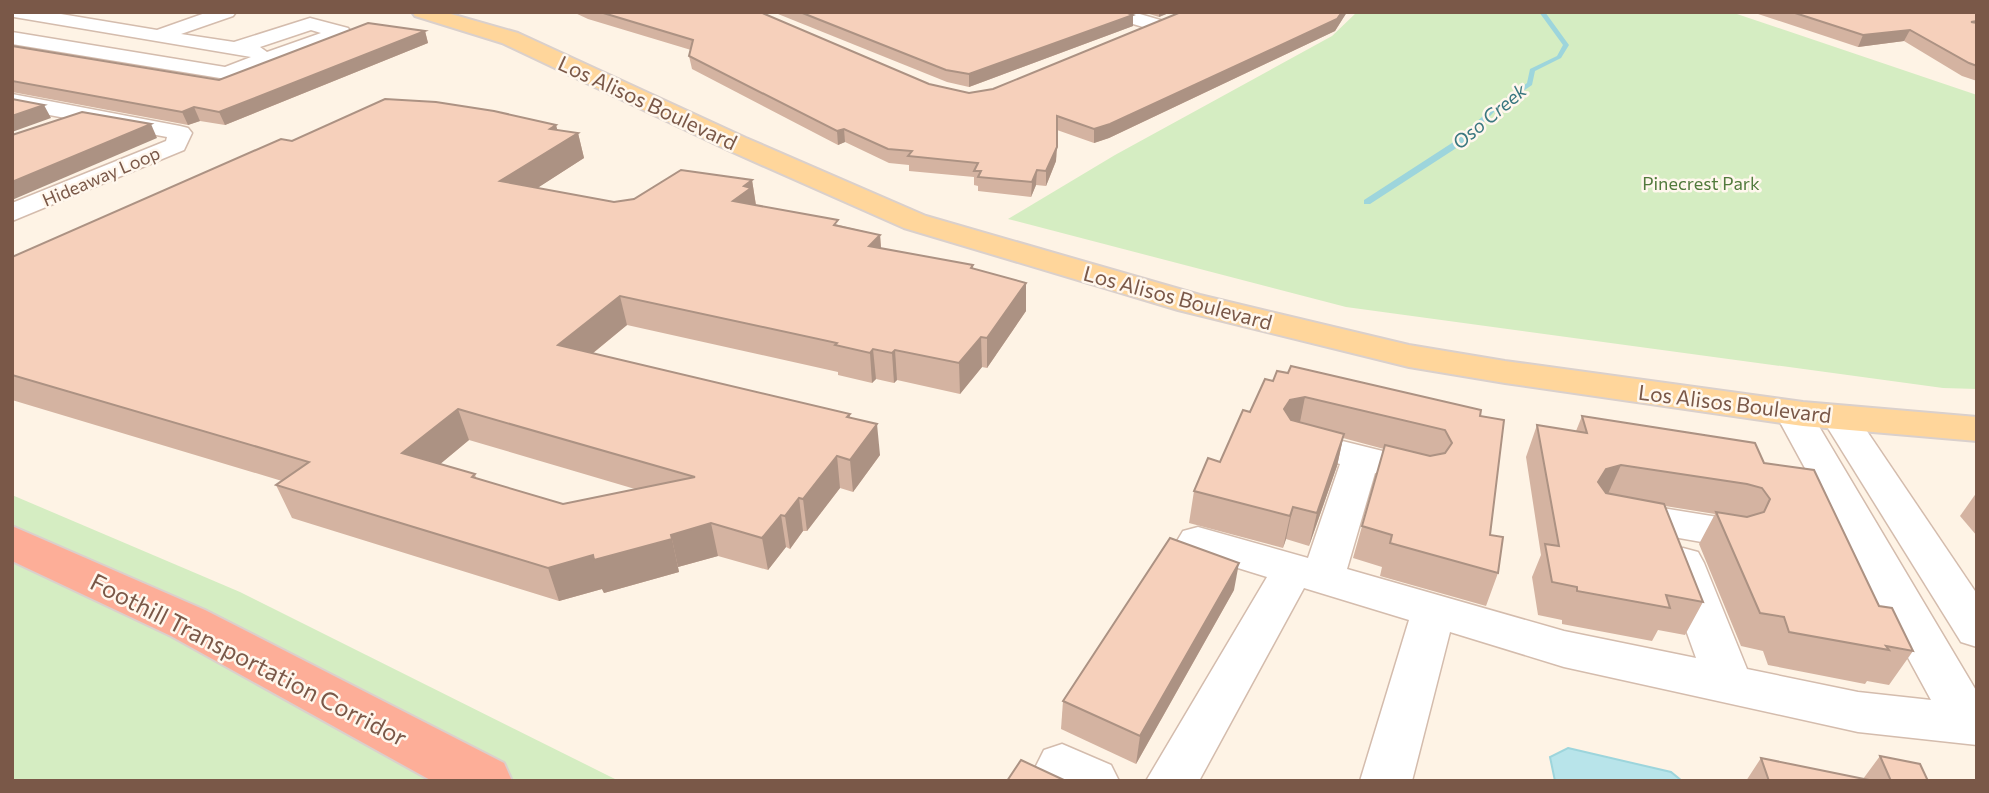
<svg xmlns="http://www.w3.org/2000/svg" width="1989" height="793" font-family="Commissioner,sans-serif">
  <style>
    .green { fill: #d5edc2 }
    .water { fill: #b8e4ea; stroke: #9dd5dc; stroke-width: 2 }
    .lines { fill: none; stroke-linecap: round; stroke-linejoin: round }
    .stream { fill: #9dd5dc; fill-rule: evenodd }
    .minor-casing { stroke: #d4bcad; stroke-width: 3 }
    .major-casing { stroke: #dad0cc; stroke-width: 4 }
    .highway-casing { stroke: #dad0cc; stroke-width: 4 }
    .minor { fill: #fff; fill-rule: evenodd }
    .major { fill: #ffd69b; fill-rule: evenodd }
    .highway { fill: #fdae98; fill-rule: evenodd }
    .wall { fill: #d4b3a1; fill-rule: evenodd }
    .shaded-wall { fill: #ac9283 }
    .building { fill: #f6d0bb; stroke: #ac9283; stroke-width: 2; fill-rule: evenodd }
    .labels { text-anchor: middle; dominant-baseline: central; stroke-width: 5; stroke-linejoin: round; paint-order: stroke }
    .far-street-label { font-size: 18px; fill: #7a5848; stroke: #fff7ed }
    .far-park-label { font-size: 18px; fill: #517a3c; stroke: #fff7ed }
    .far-water-label { font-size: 19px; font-style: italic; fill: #3a7780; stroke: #fff7ed }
    .street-label { font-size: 21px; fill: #7a5848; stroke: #fff7ed }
    .near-street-label { font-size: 24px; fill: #7a5848; stroke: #fff7ed }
  </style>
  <rect width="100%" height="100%" fill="#fef3e5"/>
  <g class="green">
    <polygon points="1357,12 1731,12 1977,95 1977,389 1943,388 1346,307 1008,219 1115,155 1332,36"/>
    <polygon points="12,495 240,592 619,781 12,781"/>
  </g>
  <polygon class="water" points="1568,748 1671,772 1682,781 1555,781 1550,757"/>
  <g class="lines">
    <polygon class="stream" points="1539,12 1545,12 1569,45 1561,58 1535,71 1532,85 1496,110 1461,145 1370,204 1364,204 1364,200 1455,141 1492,108 1527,83 1530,69 1557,56 1563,45"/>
    <g class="minor-casing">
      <g id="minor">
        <path d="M12 12H49L157 30 208 12H236L233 16 181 34 234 42 310 18 348 28 351 32 348 36 226 79 12 44V32L225 67 251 57 14 17ZM311 30 321 33 267 52 260 47Z"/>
        <polygon points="1103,12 1133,12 1167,22 1169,26 1160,32 1106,16"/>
        <polygon points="12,94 180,126 188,128 192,133 184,150 12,221 12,203 166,141 167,137 12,108"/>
        <polygon points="1793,402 1806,405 1811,413 1977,692 1977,745 1858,732 1564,667 1450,632 1412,781 1360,781 1409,620 1304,588 1199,781 1146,781 1267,577 1183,551 1177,541 1183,531 1198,527 1308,558 1340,464 1285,449 1280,441 1285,433 1298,430 1435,464 1440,473 1435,482 1421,485 1375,473 1347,569 1564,631 1696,658 1662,563 1668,552 1683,548 1698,552 1704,563 1747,669 1858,692 1931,700 1775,413 1780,405"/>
        <polygon points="1839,406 1852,409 1977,594 1977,647 1961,642 1821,417 1826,409"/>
        <polygon points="1625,502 1730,519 1744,523 1750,533 1744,543 1730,547 1611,526 1605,516 1611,506"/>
        <polygon points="1062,744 1111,765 1119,781 1044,781 1036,766 1044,750"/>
      </g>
    </g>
    <g class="major-casing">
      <polygon id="major" points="412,12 444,12 518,33 746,138 926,216 1200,295 1409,345 1505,361 1803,402 1977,417 1977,441 1803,426 1505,383 1409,367 1178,310 904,228 728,150 502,43 415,16"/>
    </g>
    <g class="highway-casing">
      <polygon id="highway" points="12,526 205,610 504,763 512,781 432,781 171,636 12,561"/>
    </g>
    <use href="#minor" class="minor"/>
    <use href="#major" class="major"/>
    <use href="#highway" class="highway"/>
  </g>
  <g class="wall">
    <polygon points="573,12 760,12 929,84 969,93 993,89 1181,12 1347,12 1335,31 1109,138 1094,143 1057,130 1056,161 1046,186 1036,185 1031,197 978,191 978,186 974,185 974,177 909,171 909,165 889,163 845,142 838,145 692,69 689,56 691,50 588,19"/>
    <polygon points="773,12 1125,12 1133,15 1133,26 969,87 947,82"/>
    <polygon points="1143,12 1171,12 1159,17"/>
    <polygon points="1752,12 1977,12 1977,81 1962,76 1904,41 1858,47"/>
    <polygon points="425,31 428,43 225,125 200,121 188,125 12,92 12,46 219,80"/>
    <path d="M556 125 557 130 578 133 584 158 537 188 614 202 752 180 756 205 880 235 881 248 973 265V268L1026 311 987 368 982 367 960 394 897 380 894 383 876 379 872 383 838 375V372L627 325 592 354 850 414V418L880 455 853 492 840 488 807 531H803L790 549 786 547 768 570 718 556 678 567 679 572 604 593 602 589 559 601 292 518 276 485 282 481 12 400V257L292 141ZM469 440 635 489 563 504 476 478 475 474 440 464Z"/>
    <polygon points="1265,379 1480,416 1490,535 1498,573 1486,606 1380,576 1382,567 1353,558 1384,449 1343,438 1337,466 1309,546 1286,539 1283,548 1189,523 1194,491 1220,462 1250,412"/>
    <polygon points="1582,416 1764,463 1879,606 1913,651 1889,685 1867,681 1865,684 1768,665 1763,651 1741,646 1699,544 1715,514 1665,506 1703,602 1685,635 1658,630 1652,641 1562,624 1562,620 1538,615 1532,577 1541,555 1526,457 1537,425 1576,431"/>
    <polygon points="1977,492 1977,536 1960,516"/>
    <polygon points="1234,590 1136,764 1061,729 1063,701"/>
    <polygon points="1880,756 1928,781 1746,781 1761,758 1863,779"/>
  </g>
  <g class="shaded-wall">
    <polygon points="1159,12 1171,12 1159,17"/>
    <polygon points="1342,12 1347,12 1335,31 1109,138 1094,143 1094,129"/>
    <polygon points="1133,15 1133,26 969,87 969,74"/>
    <polygon points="1910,30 1904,41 1858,47 1863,35"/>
    <polygon points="425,31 428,43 225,125 219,112"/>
    <polygon points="44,105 51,118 12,132 12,116"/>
    <polygon points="194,107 200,121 188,125 182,112"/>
    <polygon points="151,124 157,138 12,200 12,182"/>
    <polygon points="556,125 561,144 578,133 584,158 508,207 500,181 550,129"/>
    <polygon points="844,129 845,142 838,145 837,131"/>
    <polygon points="1057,147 1056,161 1046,186 1046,171"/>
    <polygon points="1037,170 1036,185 1031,197 1032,182"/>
    <polygon points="752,180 756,206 733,201 744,186"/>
    <polygon points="880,235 882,262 869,246"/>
    <polygon points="1026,283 1026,311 987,368 987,338"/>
    <polygon points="620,296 627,325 566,375 558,345"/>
    <polygon points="981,337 982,367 960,394 959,363"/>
    <polygon points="873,349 876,379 872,383 870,353"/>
    <polygon points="895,350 897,380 894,383 892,353"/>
    <polygon points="1305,397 1299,427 1284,430 1284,409 1290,400"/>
    <polygon points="458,409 469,440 415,485 402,453"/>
    <polygon points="877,424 880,455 853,492 850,460"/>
    <polygon points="1344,434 1337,466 1309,546 1317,513"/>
    <polygon points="837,456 840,488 807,531 803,499"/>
    <polygon points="1621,465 1607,496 1598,482 1606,469"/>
    <polygon points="799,498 803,531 790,549 785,516"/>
    <polygon points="1293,507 1286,539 1283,548 1290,516"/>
    <polygon points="781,515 786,547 768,570 762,538"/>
    <polygon points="711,523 718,556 678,567 671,535"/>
    <polygon points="672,539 679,572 604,593 602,589 559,601 548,568 593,555"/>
    <polygon points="1239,563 1234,590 1136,764 1140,736"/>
  </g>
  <g class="building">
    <polygon points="600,12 760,12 929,84 969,93 993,89 1181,12 1342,12 1337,19 1110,124 1094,129 1057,116 1057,147 1046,171 1037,170 1032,182 978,177 981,171 974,171 978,163 908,156 912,151 888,149 844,129 837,131 689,56 693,40"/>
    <polygon points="800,12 1125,12 1133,15 969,74 946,70"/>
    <polygon points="1792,12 1977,12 1977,21 1971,22 1977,23 1977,66 1969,63 1910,30 1863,35"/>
    <polygon points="368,23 425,31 219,112 194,107 182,112 12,81 12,46 219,80"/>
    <polygon points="12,99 44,105 12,116"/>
    <path d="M385 99 436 102 494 111 556 125 550 129 578 133 500 181 614 202 634 199 681 170 752 180 744 186 751 188 733 201 838 220 834 225 880 235 869 246 973 265 971 268 1026 283 987 338 981 337 959 363 895 350 892 353 873 349 870 353 835 345 837 343 620 296 558 345 850 414 847 417 877 424 850 460 837 456 803 499 799 498 785 516 781 515 762 538 711 523 671 535 672 539 594 560 593 555 548 568 276 485 309 462 12 375V257L281 139 292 141ZM458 409 695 477 563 504 472 477 475 474 402 453Z"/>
    <polygon points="82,112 151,124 12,182 12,135"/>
    <polygon points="1291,366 1481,410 1480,416 1504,420 1490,535 1503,537 1498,573 1390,543 1392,535 1362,526 1385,445 1430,456 1445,453 1452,443 1445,430 1305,397 1290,400 1284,409 1291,420 1344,434 1317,513 1293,507 1290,516 1194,491 1208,458 1220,462 1243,410 1250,412 1265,379 1273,381 1277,371 1288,373"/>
    <polygon points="1582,416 1755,443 1764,463 1814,470 1879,606 1892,608 1913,651 1886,646 1889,650 1789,632 1784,617 1760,613 1716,512 1747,517 1764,512 1770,499 1762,488 1747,484 1621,465 1606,469 1598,482 1606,493 1664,504 1703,602 1666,595 1670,608 1577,591 1577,587 1552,582 1545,544 1559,546 1537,425 1587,433"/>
    <polygon points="1170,538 1239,563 1140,736 1063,701"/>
    <polygon points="1880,756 1920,764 1928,781 1891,781"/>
    <polygon points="1761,758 1874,781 1769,781"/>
    <polygon points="1021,760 1066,781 1007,781"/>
  </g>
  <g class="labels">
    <g class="far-street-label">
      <text transform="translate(101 176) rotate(-23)">Hideaway Loop</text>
    </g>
    <g class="far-park-label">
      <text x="1701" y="183">Pinecrest Park</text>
    </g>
    <g class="far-water-label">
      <text transform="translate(1489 116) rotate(-40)">Oso Creek</text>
    </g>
    <g class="street-label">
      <text transform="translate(648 102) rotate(25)">Los Alisos Boulevard</text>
      <text transform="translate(1178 297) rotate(15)">Los Alisos Boulevard</text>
      <text transform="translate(1735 403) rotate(7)">Los Alisos Boulevard</text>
    </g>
    <g class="near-street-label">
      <text transform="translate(249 659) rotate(27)">Foothill Transportation Corridor</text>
    </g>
  </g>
  <rect width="1989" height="793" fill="none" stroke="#7a5848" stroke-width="28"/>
</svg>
